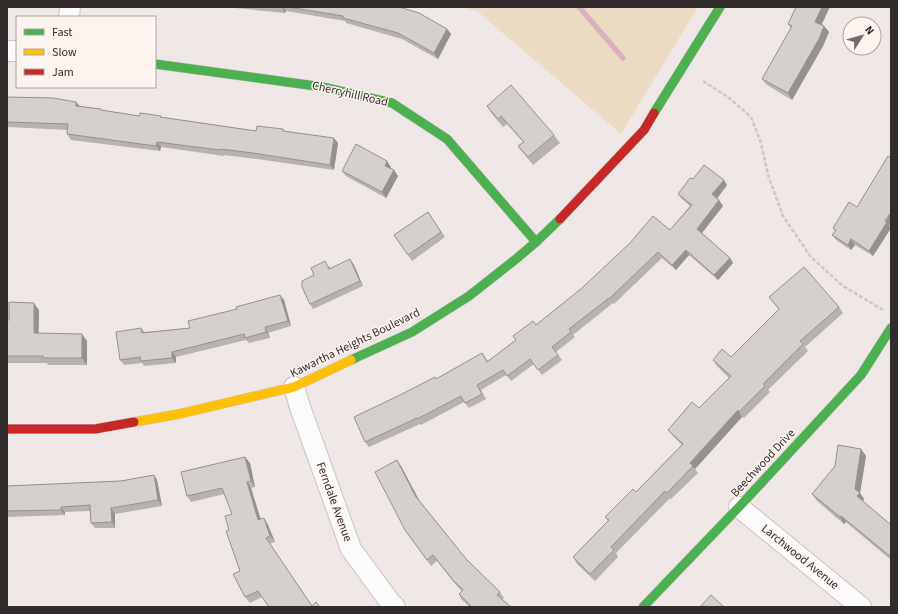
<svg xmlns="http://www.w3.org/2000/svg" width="898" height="614" font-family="'Source Sans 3',sans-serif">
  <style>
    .green { fill: #ebdbc2 }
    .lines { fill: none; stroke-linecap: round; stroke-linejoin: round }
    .stream { stroke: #ddb2c0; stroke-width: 5.5 }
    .street-casing { stroke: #c9c3c1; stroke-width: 22 }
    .fast-casing { stroke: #c9c3c1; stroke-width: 10 }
    .slow-casing { stroke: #c9c3c1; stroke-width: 10 }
    .jam-casing { stroke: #c9c3c1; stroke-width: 10 }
    .path { stroke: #cac8c7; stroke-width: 2.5; stroke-dasharray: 4 2; stroke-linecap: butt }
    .street { stroke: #fcfbfb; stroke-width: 20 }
    .fast { stroke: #4caf50; stroke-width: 9 }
    .slow { stroke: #ffc107; stroke-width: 9 }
    .jam { stroke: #c62828; stroke-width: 9 }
    .wall { fill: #b7b2b1 }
    .shaded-wall { fill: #959190 }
    .building { fill: #d5cfce; stroke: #959190 }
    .labels { text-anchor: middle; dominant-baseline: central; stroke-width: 3; stroke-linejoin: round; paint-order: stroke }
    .street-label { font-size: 12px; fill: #322d2c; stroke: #fdf3ef }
  </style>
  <rect width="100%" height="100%" fill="#eee7e5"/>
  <polygon class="green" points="462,7 698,7 621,134 477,11"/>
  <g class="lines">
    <polyline class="stream" points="579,7 623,58"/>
    <g class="street-casing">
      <g id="street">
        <polyline points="69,17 70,7"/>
        <polyline points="7,51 17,51"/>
        <polyline points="294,387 300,407 351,549 390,602 395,607"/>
        <polyline points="739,507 861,607"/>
      </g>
    </g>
    <g class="fast-casing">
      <g id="fast">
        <polyline points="155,64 323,87 392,103 447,139 536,242"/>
        <polyline points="654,113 720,7"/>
        <polyline points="351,360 412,332 469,296 516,259 536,242 560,219"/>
        <polyline points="643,607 739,507 861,375 891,328"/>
      </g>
    </g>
    <g class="slow-casing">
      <polyline id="slow" points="134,422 179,414 294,387 351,360"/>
    </g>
    <g class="jam-casing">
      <g id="jam">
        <polyline points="560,219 644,130 654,113"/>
        <polyline points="7,429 95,429 134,422"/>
      </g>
    </g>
    <polyline class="path" points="703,81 728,97 751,117 761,143 768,175 783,216 811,257 843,286 883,310"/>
    <use href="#street" class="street"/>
    <use href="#fast" class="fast"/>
    <use href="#slow" class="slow"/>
    <use href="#jam" class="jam"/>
  </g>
  <g class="wall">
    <polygon points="225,7 399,7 447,29 451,34 438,59 402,39 346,23 345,21 286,11 285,13"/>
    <polygon points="788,24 822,24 829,32 823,46 792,100 767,85 762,79 791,28"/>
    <polygon points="7,97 76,102 80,106 101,109 102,111 139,116 162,117 256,131 284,131 338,143 334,170 257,159 224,155 224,156 161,147 160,151 71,140 67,134 68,130 7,127"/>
    <polygon points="487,106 554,135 560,143 533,165 524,154 518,146 523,142 507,124 503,127 492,114"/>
    <polygon points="391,167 390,168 398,176 386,198 346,176 342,171"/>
    <polygon points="693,179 727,185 717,198 723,206 702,233 730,258 733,263 718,280 689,255 676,270 662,258 614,304 613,303 573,335 575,337 556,352 562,360 542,375 534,364 511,381 506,375 481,390 486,399 469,408 464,402 421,425 420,424 369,447 365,442 400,395 436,379 482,353 488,361 536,325 670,230 690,206 682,199 678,194"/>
    <polygon points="857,207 889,226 891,228 873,256 855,245 851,250 836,240 832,235 835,231 833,228"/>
    <polygon points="428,212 445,237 412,261 394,235"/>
    <polygon points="354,265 363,286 313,309 310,304 314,275 329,266 330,268"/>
    <polygon points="769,297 839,307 843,313 805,347 808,351 768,390 770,392 744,418 742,417 695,469 698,473 671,499 670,498 616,553 618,557 595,581 577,564 573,557 608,521 605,517 636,492 682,445 673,436 668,430 699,408 729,378 717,366 713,360 731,357 779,310"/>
    <polygon points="284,300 291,326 268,333 270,338 249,343 246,340 176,357 176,363 144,366 142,363 124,365 120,360 141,328 145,332 190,328"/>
    <polygon points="39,310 39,333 82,334 87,341 87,365 48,365 47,363 7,363 7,320 9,320"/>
    <polygon points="861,449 866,456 860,493 864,499 863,501 891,525 891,560 846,522 844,524 817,501 812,494"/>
    <polygon points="397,460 401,466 419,500 467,560 500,592 504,598 502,599 511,607 470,607 462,600 459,594 462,591 456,585 437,561 431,566 405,530"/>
    <polygon points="250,463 255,487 251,488 261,520 268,525 275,542 270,544 312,606 320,607 269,607 262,597 250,603 245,597 240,571 229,530 232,514 225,494 191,502 187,496"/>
    <polygon points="154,475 157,480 162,506 115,514 115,528 95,528 91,523 90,511 65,512 65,515 7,517 7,486 121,481"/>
  </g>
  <g class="shaded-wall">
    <polygon points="282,7 283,7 286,11 285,13"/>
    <polygon points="822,7 830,7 820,28 815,22"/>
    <polygon points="824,26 829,32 823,46 792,100 788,93"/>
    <polygon points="447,29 451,34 438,59 434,53"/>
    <polygon points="76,102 80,107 76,106"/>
    <polygon points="334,138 338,143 334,170 330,165"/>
    <polygon points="157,142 161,147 160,151 156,146"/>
    <polygon points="387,161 391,167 389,171 385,166"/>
    <polygon points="394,170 398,176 386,198 382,192"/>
    <polygon points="724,180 727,185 716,200 712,194"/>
    <polygon points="719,200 723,206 701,234 697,229"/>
    <polygon points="891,212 891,223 889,226 891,228 873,256 869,251"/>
    <polygon points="851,239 855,245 851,250 848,245"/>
    <polygon points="686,250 689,255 676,270 672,265"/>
    <polygon points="730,258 733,263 718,280 714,275"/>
    <polygon points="350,259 354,265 363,286 360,281"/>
    <polygon points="280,295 284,300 291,326 288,321"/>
    <polygon points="34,303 39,310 38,340 34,333"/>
    <polygon points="265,327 268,333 270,338 266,332"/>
    <polygon points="82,334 87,341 87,365 82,358"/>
    <polygon points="172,352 176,357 176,363 172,358"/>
    <polygon points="738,410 742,417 695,469 690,463"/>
    <polygon points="861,449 866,456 860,493 864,499 862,503 857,496 855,489"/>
    <polygon points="245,457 250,463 255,487 251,481"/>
    <polygon points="397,460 401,466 420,502 416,497"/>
    <polygon points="154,475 157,480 162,506 158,500"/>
    <polygon points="247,482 251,488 263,527 258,520"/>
    <polygon points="61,507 65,512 65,515 61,510"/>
    <polygon points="111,508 115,514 115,528 112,522"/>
    <polygon points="841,516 846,522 844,524 840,517"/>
    <polygon points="264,518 268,525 275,542 270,536"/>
  </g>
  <g class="building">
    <polygon points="288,7 399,7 419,13 447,29 434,53 398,33 343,18 343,16"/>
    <polygon points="796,7 822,7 815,22 824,26 819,39 788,93 762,79 792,26 788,24"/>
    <polygon points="511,85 554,135 528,157 518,146 524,142 501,116 498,119 487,106"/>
    <polygon points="7,97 53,98 76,102 76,106 101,109 101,110 139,116 140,113 161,116 160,117 256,131 257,126 283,129 283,131 334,138 330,165 253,153 220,149 220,150 157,142 156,146 67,134 68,124 7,122"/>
    <polygon points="356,144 387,161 385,166 394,170 382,192 342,171"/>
    <polygon points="888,156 891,158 891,212 885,221 887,222 869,251 851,239 848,245 832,235 836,230 833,228 849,202 857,207"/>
    <polygon points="704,165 724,180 712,194 719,200 697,229 730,258 714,275 686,250 672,265 658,252 610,298 609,298 569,329 571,332 552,347 558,355 538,370 530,359 507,376 503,370 477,385 482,394 465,403 461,396 417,419 417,418 365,442 354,417 400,395 435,377 436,379 482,353 487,362 516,340 513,336 533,321 536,325 582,288 630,243 653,216 670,230 692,205 678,194 690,178 693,179"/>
    <polygon points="428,212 441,232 408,255 394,235"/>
    <polygon points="350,259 360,281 310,304 302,287 302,281 314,275 311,268 325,261 329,269"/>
    <polygon points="804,267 839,307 800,341 803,344 763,384 765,386 739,412 738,410 690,463 693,466 667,493 665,491 611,547 614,550 590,574 573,557 609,520 605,517 633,489 636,492 683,444 668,430 692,402 699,408 731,376 713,360 722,349 731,357 779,309 769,297"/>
    <polygon points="280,295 288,321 265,327 266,332 245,338 244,334 172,352 172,358 141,361 140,357 120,360 116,332 141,328 142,333 190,328 188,321 237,309 236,307"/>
    <polygon points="9,302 34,303 34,333 82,334 82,358 43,358 43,356 7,356 7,320 9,320"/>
    <polygon points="838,445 861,449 855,489 860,493 857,496 891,525 891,557 841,516 840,517 812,494 835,466"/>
    <polygon points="245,457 251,481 247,482 258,520 264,518 270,536 266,538 312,606 316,602 320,607 289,607 287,606 285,607 269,607 258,591 245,597 233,574 240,571 226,531 229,530 225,516 232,514 222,488 187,496 181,472"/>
    <polygon points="397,460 416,497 467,560 500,592 497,595 511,607 472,607 459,594 463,590 452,579 433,555 427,560 405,530 375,472"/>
    <polygon points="154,475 158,500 111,508 112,522 91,523 90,505 61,507 61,510 7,511 7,486 121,481"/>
    <polygon points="711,595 724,607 700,607"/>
  </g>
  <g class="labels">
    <g class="street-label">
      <text transform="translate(350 94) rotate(13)">Cherryhill Road</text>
      <text transform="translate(355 343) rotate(-26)">Kawartha Heights Boulevard</text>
      <text transform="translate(763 463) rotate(-47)">Beechwood Drive</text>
      <text transform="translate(334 502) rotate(70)">Ferndale Avenue</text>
      <text transform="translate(800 557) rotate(39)">Larchwood Avenue</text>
    </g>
  </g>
  <rect width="898" height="614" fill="none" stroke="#322d2c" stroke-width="16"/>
  <rect x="16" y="16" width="140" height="72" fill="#fdf3ef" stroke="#aca4a1"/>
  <rect x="24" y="29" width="20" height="6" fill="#4caf50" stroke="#aca4a1"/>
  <text x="52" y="36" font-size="12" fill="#322d2c">Fast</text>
  <rect x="24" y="49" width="20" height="6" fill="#ffc107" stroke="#aca4a1"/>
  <text x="52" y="56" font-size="12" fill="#322d2c">Slow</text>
  <rect x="24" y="69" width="20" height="6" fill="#c62828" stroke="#aca4a1"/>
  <text x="52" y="76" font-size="12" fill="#322d2c">Jam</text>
  <g transform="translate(862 36) rotate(53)"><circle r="19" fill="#fdf3ef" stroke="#aca4a1"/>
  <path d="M0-3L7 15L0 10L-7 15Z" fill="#746e6d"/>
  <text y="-6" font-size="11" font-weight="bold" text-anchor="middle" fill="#322d2c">N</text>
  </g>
</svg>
